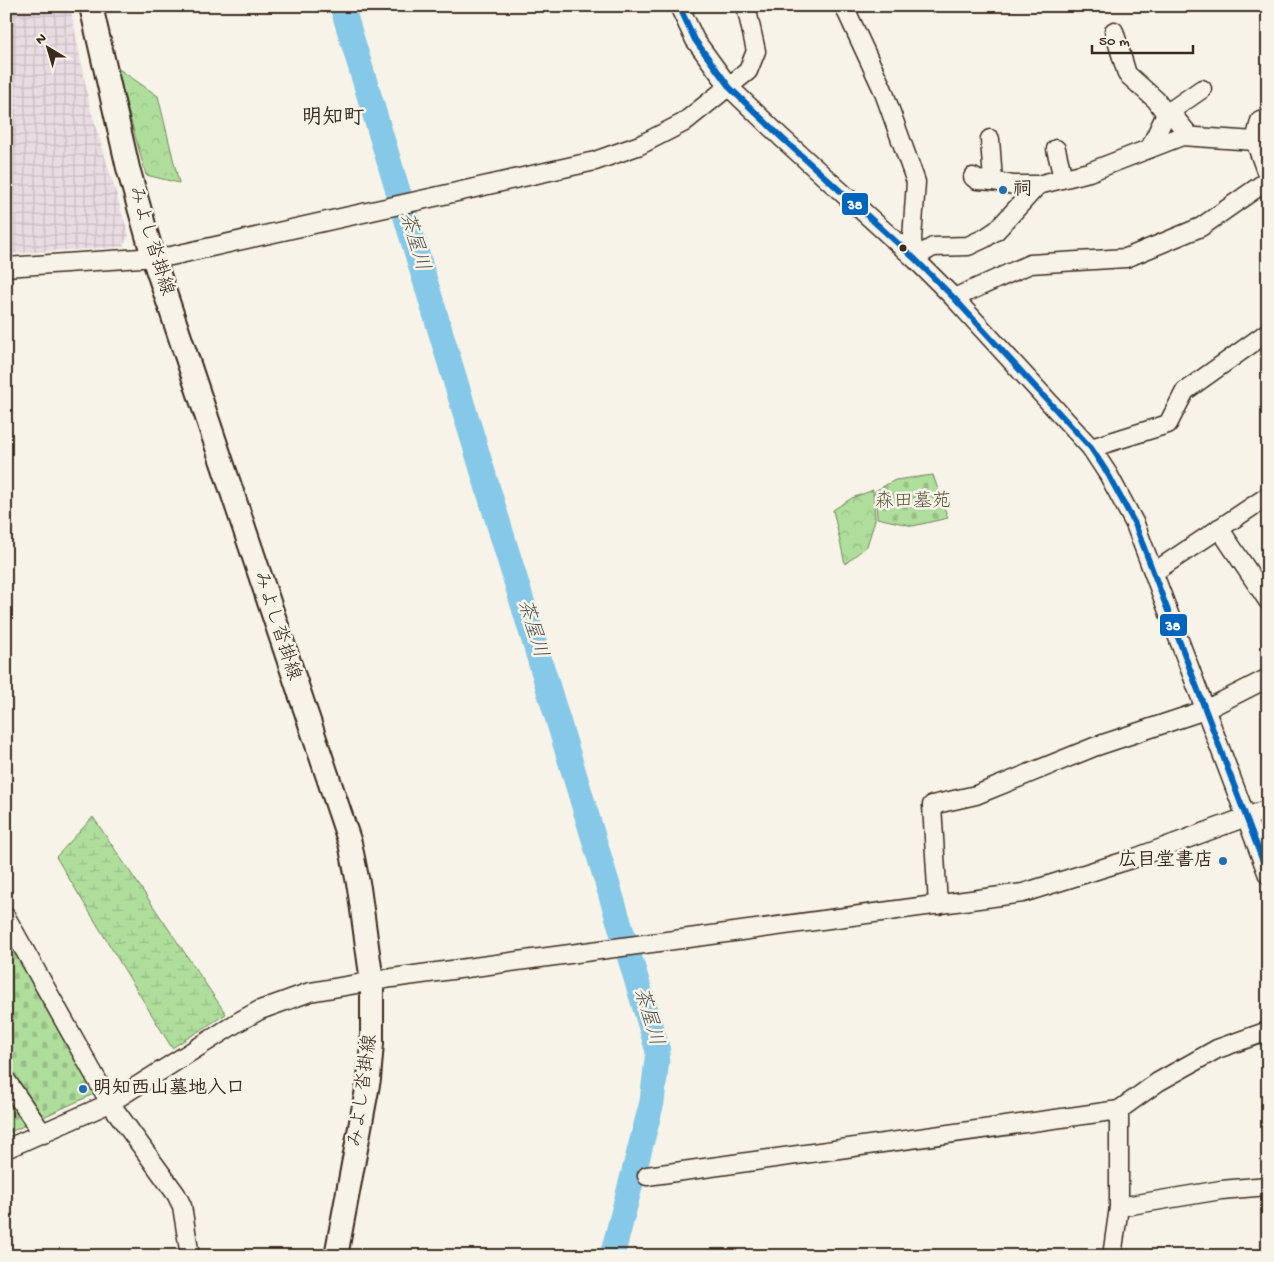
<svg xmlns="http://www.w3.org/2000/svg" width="1274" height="1262" font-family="'Gochi Hand','Klee One',sans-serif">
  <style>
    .industrial { fill: url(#industrial-grid) }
    .forest { fill: url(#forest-crowns); stroke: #74845d }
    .wetland { fill: url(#wetland-marsh); stroke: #74845d }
    .cemetery { fill: url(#cemetery-stones); stroke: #74845d }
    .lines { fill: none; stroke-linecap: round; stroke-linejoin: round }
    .river { stroke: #86c8e7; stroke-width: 25 }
    .minor-casing { stroke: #3b2a1e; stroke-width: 21 }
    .major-casing { stroke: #3b2a1e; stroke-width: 26 }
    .minor { stroke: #f7f3e8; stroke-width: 18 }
    .major { stroke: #f7f3e8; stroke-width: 22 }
    .bus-1-casing { stroke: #f7f3e8; stroke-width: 10 }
    .bus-1 { stroke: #0065bd; stroke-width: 6 }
    .poi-dot { fill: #1f6fb2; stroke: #f7f3e8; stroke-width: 2 }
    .bus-dot { fill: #3b2a1e; stroke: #f7f3e8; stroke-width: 2 }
    .labels { text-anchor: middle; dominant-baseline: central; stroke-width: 5; stroke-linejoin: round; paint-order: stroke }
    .poi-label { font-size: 19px; font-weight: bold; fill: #3b2a1e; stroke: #f7f3e8; text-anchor: start }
    .street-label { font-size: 19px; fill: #3b2a1e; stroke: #f7f3e8 }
    .park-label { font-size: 19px; fill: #58573e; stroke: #f7f3e8 }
    .water-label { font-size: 20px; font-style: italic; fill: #4e5250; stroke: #f7f3e8 }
    .quarter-label { font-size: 21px; font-weight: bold; fill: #3b2a1e; stroke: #f7f3e8 }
    .line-badge { stroke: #f7f3e8; stroke-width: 2 }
    .badge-label { font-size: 14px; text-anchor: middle; font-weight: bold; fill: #fff }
  </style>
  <defs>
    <pattern id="industrial-grid" width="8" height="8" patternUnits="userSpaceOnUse" patternTransform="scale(1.25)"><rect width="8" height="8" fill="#e8dce2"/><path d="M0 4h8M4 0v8" fill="none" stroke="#c8bdc1"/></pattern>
    <pattern id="forest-crowns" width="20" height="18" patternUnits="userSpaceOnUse" patternTransform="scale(1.25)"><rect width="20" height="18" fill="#aedd9c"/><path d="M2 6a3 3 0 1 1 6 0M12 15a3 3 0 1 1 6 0" fill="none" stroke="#97be86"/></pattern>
    <pattern id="wetland-marsh" width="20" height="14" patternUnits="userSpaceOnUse" patternTransform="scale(1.25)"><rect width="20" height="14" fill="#aedd9c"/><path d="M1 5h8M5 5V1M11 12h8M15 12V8" fill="none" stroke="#97be86"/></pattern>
    <pattern id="cemetery-stones" width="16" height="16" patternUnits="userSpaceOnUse" patternTransform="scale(1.25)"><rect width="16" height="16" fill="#aedd9c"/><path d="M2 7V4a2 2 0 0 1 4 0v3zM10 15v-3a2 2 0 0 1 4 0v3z" fill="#97be86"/></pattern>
  </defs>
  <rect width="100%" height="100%" fill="#f7f3e8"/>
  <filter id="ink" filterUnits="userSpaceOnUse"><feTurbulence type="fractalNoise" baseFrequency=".02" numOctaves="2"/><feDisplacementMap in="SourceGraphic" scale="10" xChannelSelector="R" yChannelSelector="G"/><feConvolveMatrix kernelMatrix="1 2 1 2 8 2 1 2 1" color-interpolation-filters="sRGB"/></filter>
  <g filter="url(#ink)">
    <polygon class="industrial" points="6,6 70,6 90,107 129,236 122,247 6,254"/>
    <g class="forest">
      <polygon points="116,67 158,96 179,183 146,175"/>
      <polygon points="873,490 875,520 867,546 845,564 833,510 852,498"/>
    </g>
    <polygon class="wetland" points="93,817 226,1014 172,1048 56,857"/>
    <g class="cemetery">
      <polygon points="933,475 948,518 913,526 877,518 875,491 895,480"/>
      <polygon points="6,924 96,1093 6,1134"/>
    </g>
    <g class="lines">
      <polyline class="river" points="342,6 658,1051 652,1102 612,1256"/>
      <g class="minor-casing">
        <g id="minor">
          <polyline points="679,6 695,40 730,88 782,138 914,258 954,298 1091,448 1108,474 1135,524 1268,875"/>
          <polyline points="844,6 883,90 916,182 912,239 914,258 933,247 968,246 985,238 997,230 1038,185"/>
          <polyline points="1114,31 1127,74 1156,100 1166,114 1175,118 1189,135"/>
          <polyline points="1268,119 1260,121 1255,141 1268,177"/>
          <polyline points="990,139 993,181 1013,185 1038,185 1089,172 1182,136 1255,141"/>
          <polyline points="1150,148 1166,114 1202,89"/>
          <polyline points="1056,149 1063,178"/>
          <polyline points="973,177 977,180 993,181"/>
          <polyline points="6,267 171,256 595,161 640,145 683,123 748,71 756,51 746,6"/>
          <polyline points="954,298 1030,264 1126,258 1201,227 1268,180"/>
          <polyline points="1091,448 1168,424 1185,391 1268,332"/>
          <polyline points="1219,528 1268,601"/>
          <polyline points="1154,572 1268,496"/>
          <polyline points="938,905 932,805 976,795 1094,747 1205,710 1268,678"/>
          <polyline points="6,917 110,1103 176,1194 182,1206 190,1256"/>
          <polyline points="6,1080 43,1134"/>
          <polyline points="6,1149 110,1103 238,1022 260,1010 310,992 392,978 1023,893 1132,859 1268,809"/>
          <polyline points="647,1176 1119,1110 1158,1082 1217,1049 1268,1031"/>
          <polyline points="1119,1207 1221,1190 1268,1186"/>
          <polyline points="1112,1256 1119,1207 1119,1110"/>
        </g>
      </g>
      <g class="major-casing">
        <polyline id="major" points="91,6 128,168 153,257 350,843 359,888 372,982 372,1043 369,1079 336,1256"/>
      </g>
      <use href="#minor" class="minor"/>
      <use href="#major" class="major"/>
      <g class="bus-1-casing">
        <polyline id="bus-1" points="679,6 695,40 730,88 782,138 914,258 954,298 1091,448 1108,474 1135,524 1268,875"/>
      </g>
      <use href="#bus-1" class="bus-1"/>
    </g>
  </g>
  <g class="poi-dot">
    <circle cx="1003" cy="190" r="5"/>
    <circle cx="1223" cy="861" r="5"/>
    <circle cx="83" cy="1089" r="5"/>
  </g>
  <circle class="bus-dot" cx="903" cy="248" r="4.5"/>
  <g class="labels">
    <g class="poi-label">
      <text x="1013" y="190">祠</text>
      <text x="1213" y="861" text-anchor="end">広目堂書店</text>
      <text x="93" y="1089">明知西山墓地入口</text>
    </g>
    <g class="street-label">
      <text transform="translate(150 241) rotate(73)">みよし沓掛線</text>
      <text transform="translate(276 626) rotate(72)">みよし沓掛線</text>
      <text transform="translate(364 1091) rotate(-82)">みよし沓掛線</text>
    </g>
    <g class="park-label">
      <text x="913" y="502">森田墓苑</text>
    </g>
    <g class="water-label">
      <text transform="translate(413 242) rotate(73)">茶屋川</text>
      <text transform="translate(531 629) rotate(73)">茶屋川</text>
      <text transform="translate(647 1017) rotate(74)">茶屋川</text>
    </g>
    <g class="quarter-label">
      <text x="333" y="119">明知町</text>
    </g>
  </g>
  <g class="line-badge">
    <rect x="841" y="192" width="28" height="24" rx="5" fill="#0065bd"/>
    <rect x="1159" y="613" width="29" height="24" rx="5" fill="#0065bd"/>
  </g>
  <g class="badge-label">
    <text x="855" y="209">38</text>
    <text x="1173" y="630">38</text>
  </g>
  <rect width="1274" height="1262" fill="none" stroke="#f7f3e8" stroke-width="25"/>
  <rect x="12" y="12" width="1249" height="1237" fill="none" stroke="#3b2a1e" stroke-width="2" filter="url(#ink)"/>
  <g transform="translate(48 48) rotate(322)" stroke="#f7f3e8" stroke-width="4" paint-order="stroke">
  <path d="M0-4L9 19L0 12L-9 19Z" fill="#3b2a1e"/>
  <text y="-8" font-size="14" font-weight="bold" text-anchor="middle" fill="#3b2a1e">N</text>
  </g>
  <path d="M1092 45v8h101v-8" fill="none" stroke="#3b2a1e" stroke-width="2.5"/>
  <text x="1099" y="45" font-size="15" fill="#3b2a1e" stroke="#f7f3e8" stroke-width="4" paint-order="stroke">50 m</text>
</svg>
